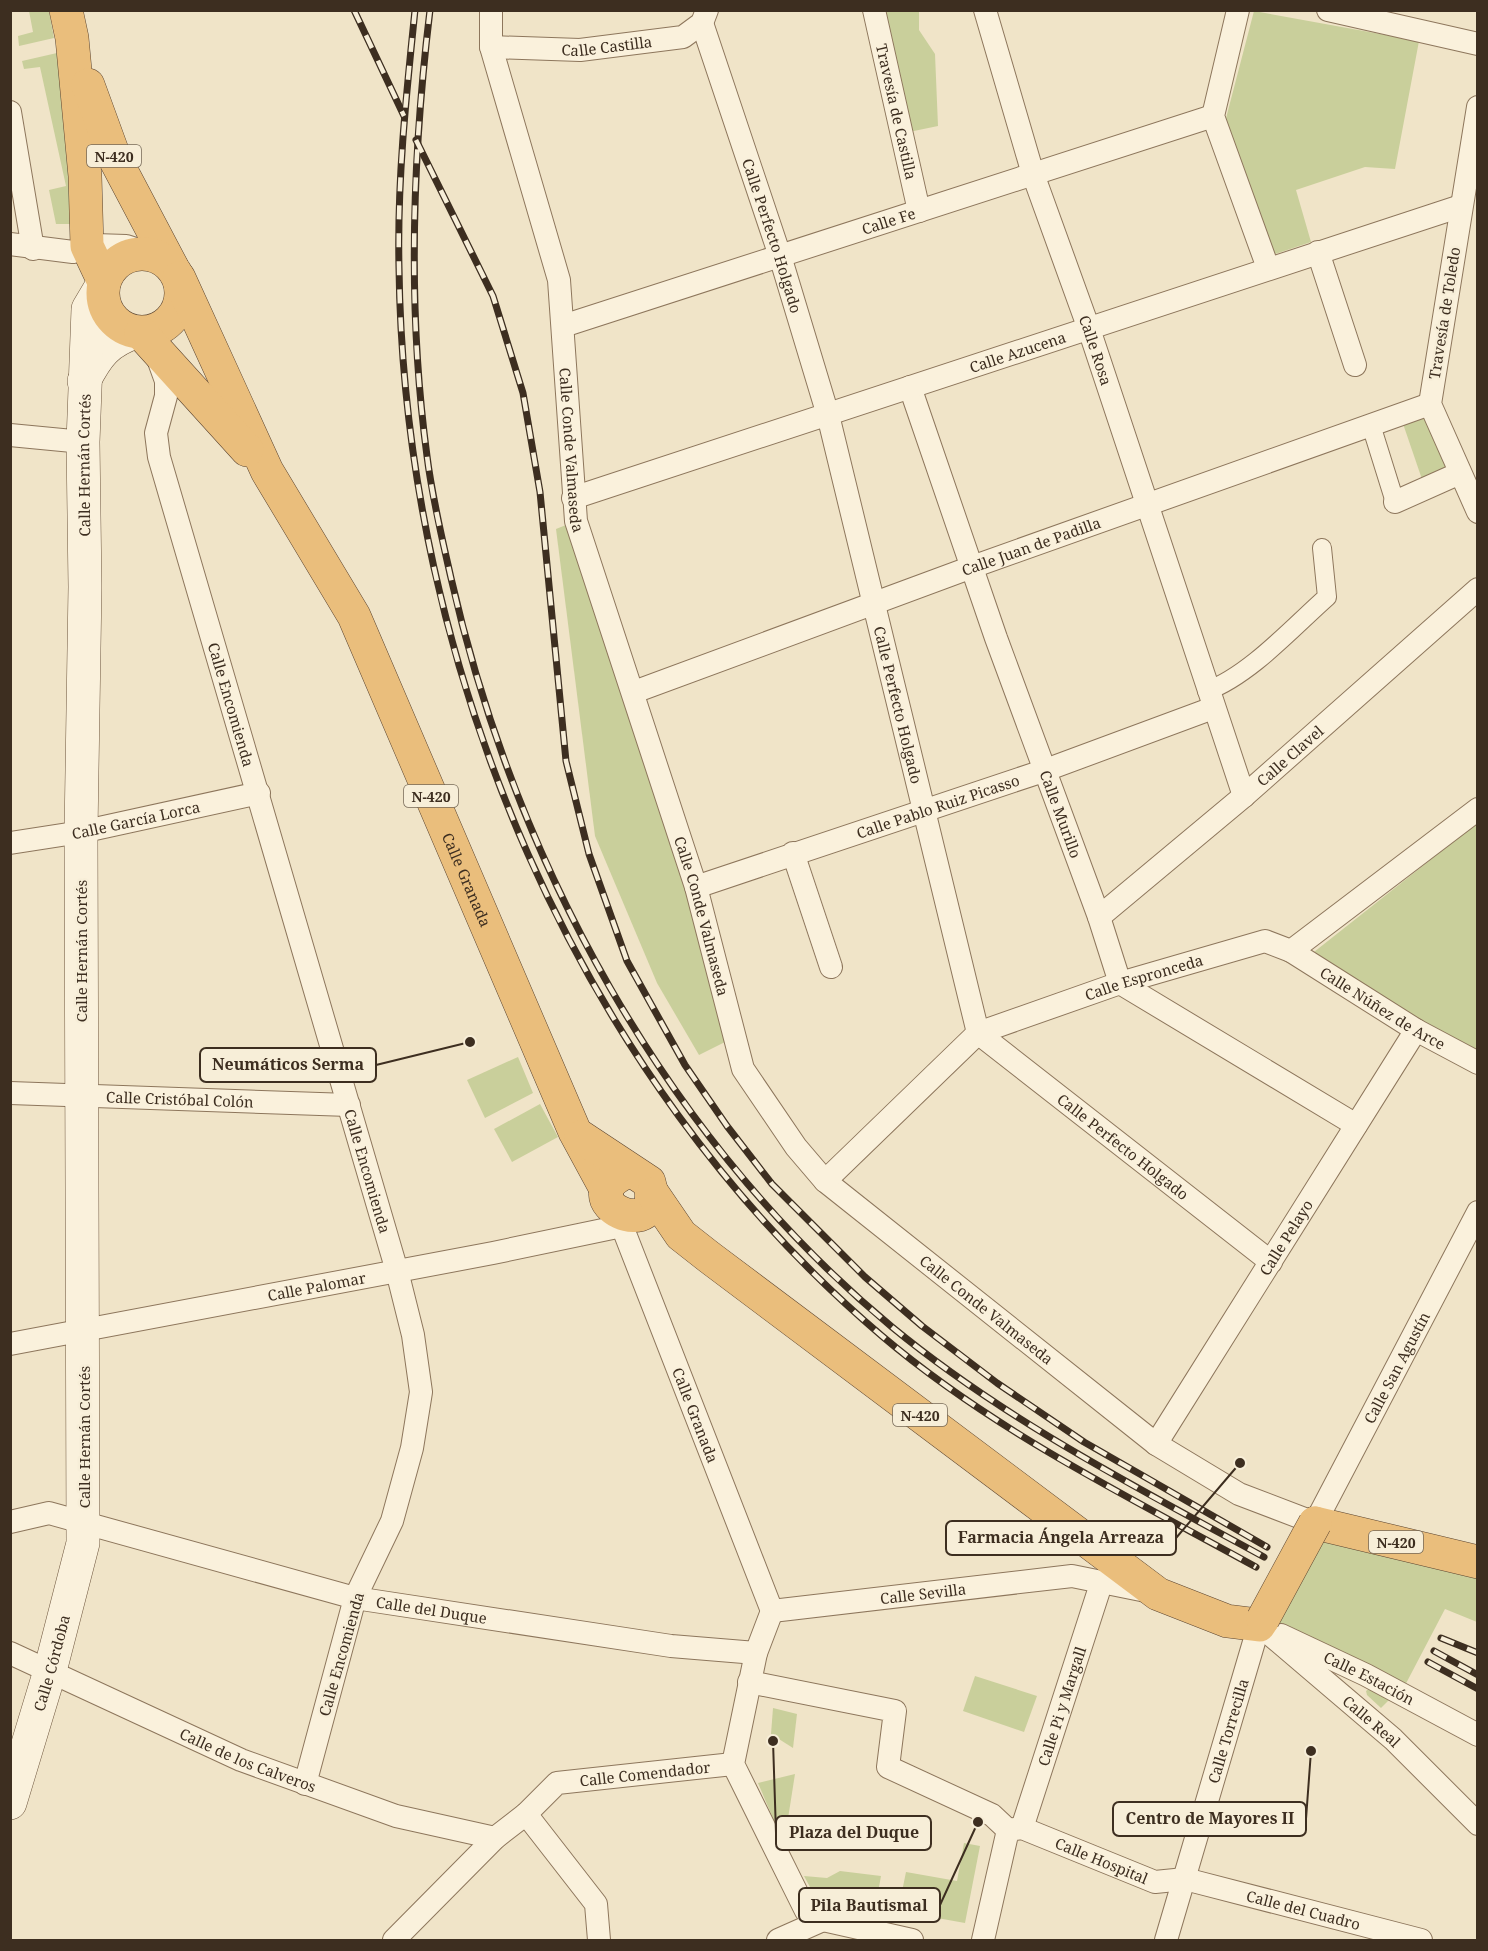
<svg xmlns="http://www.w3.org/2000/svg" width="1488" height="1951" font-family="'Noto Serif',serif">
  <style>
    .green { fill: #c9cf9b }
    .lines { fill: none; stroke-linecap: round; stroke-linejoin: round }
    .pedestrian-casing { stroke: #8d765c; stroke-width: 20 }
    .minor-casing { stroke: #8d765c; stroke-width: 24 }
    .secondary-casing { stroke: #6f573f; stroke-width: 34 }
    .trunk-casing { stroke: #5b4430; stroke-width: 34 }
    .pedestrian { stroke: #faf1dc; stroke-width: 18 }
    .minor { stroke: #faf1dc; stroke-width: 22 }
    .secondary { stroke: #faf1dc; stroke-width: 33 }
    .trunk { stroke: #eabe7c; stroke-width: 33 }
    .rail-casing { stroke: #3d2e20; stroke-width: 7 }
    .rail { stroke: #f7eed8; stroke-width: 4.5; stroke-dasharray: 14; stroke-linecap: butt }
    .trunk-bridge-casing { stroke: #5b4430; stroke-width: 34; stroke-linecap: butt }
    .trunk-bridge { stroke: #eabe7c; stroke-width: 33 }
    .labels { text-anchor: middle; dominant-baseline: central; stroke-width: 5; stroke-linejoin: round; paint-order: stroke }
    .shield { fill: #f7eed8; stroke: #756857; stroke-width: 1.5 }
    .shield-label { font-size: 14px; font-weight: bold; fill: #3d2e20 }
    .street-label { font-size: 15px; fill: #3d2e20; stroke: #f7eed8 }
    .leader { fill: none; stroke: #3d2e20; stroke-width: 2 }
    .callout-dot { fill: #3d2e20; stroke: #f7eed8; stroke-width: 2 }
    .callout { fill: #f7eed8; stroke: #3d2e20; stroke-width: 2 }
    .callout-label { font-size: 16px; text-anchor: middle; font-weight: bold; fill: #3d2e20 }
  </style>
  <rect width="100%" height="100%" fill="#f0e4c8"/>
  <g class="green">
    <polygon points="29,11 49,11 54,38 19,46 18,36 33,32"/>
    <polygon points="883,11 919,11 919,30 935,54 938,126 909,132"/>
    <polygon points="1254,11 1419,41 1395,169 1365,167 1296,190 1311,242 1269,256 1225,122"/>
    <polygon points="57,53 67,121 72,224 56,224 49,190 66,186 40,67 24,69 22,61"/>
    <polygon points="1430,404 1460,473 1425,488 1400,415"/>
    <polygon points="576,521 735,1037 699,1055 657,983 595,836 556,529"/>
    <polygon points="1477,823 1477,1051 1422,1021 1314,952"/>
    <polygon points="518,1057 533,1093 485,1118 467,1080"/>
    <polygon points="540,1104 558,1137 512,1162 494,1129"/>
    <polygon points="1315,1523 1477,1562 1477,1622 1445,1609 1401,1693 1259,1625"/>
    <polygon points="975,1676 1037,1696 1024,1732 963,1711"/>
    <polygon points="1370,1688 1392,1697 1381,1708 1367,1695 1366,1691"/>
    <polygon points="773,1708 797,1714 793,1748 771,1734"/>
    <polygon points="795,1774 784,1844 758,1783"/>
    <polygon points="964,1843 980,1846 965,1923 898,1911 906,1872 957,1881"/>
    <polygon points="840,1871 881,1876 873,1920 853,1902 815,1896 804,1876 827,1878"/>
  </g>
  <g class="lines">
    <g class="pedestrian-casing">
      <g id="pedestrian">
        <polyline points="1371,425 1395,502"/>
        <path d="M1207 691C1250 675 1293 627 1327 597L1322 548"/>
      </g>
    </g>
    <g class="minor-casing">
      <g id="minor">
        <path id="s1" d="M491 10V47L559 280 576 521 696 887 743 1069 796 1147 825 1181 1156 1444 1239 1494 1315 1523 1478 1212"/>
        <path id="s2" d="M874 10 919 211"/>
        <path id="s3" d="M985 10 1033 174 1089 329 1244 796"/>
        <polyline points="1238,10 1213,116 1268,268"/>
        <polyline points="1328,10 1478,44"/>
        <path id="s4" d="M702 23 780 256 828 415 978 1033 1271 1262"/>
        <path id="s5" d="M491 47 580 50 683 37 702 23 707 10"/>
        <polyline points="1478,107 1430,404 1478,512"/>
        <polyline points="10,112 33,249"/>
        <polyline points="10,244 73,252 95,245 126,246 154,255"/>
        <polyline points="1318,252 1355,365"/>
        <path id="s6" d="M563 326 1213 116"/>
        <path id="s7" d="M157 356 166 381V396L156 433 159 457 397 1271 413 1335 421 1392 412 1448 392 1521 355 1598 305 1784"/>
        <path id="s8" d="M910 387 996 638 1099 917 1120 983 1356 1125"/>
        <polyline points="10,435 83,442"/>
        <path id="s9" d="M573 498 1461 206"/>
        <polyline points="1395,502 1460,473"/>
        <path id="s10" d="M634 692 972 567 1430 404"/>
        <path id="s11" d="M10 843 81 832 259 793"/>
        <polyline points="793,853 831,967"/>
        <path id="s12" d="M696 887 1043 771 1213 708"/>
        <path id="s13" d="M1099 917 1244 796 1478 589"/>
        <path id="s14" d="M1291 951 1416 1030 1478 1063"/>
        <path id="s15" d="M10 1093 349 1105"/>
        <path id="s16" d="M825 1181 978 1033 1120 983 1265 941 1291 951 1478 809"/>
        <path id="s17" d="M623 1217 622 1226 772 1611"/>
        <path id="s18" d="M10 1344 493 1253 622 1226"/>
        <path id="s19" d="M1156 1444 1416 1030"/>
        <path id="s20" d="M10 1522 49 1513 355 1598 671 1646 756 1653"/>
        <polyline points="772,1611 756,1653 733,1764 806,1911 823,1920 912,1940"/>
        <path id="s21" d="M772 1611 1072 1576 1151 1592"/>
        <path id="s22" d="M1259 1625 1393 1739 1478 1824"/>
        <path id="s23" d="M1281 1635 1366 1675 1478 1735"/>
        <path id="s24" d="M10 1653 241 1760 396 1816 495 1838"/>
        <polyline points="749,1682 895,1711 888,1767 992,1815 1008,1830"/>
        <polyline points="526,1814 596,1904 599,1940"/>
        <path id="s25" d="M1022 1828 1101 1584"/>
        <path id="s26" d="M394 1940 495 1838 526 1814 557 1783 733 1764"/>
        <polyline points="778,1940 823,1920"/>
        <path id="s27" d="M983 1940 1008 1830 1022 1828 1155 1882 1185 1879 1421 1940"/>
        <path id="s28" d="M1166 1940 1259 1625"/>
      </g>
    </g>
    <g class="secondary-casing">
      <g id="secondary">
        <path d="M84 381C98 354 107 342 136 332"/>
        <path id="s29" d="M10 1803 50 1671 83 1543 81 832 85 587 83 442 88 309 104 282"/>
      </g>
    </g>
    <g class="trunk-casing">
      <g id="trunk">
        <polyline points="66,10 72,38 85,176 87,246 104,282"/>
        <polyline points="88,85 115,159 172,267"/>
        <circle cx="142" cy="293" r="39"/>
        <path id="s30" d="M179 278 267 471 354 616 575 1132 607 1191"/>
        <polyline points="141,333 247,450"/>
        <path d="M581 1137 649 1182C669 1249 559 1200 629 1171"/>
        <polyline points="653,1194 681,1235 709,1257 1158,1594 1227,1621 1259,1625 1263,1619"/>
        <polyline points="1315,1523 1478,1562"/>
      </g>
    </g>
    <use href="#pedestrian" class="pedestrian"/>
    <use href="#minor" class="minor"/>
    <use href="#secondary" class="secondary"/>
    <use href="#trunk" class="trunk"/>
    <g class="rail-casing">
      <g id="rail">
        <polyline points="354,10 404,116"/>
        <path d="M415 10C406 97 397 182 399 268 404 666 577 1077 882 1336 994 1431 1129 1497 1256 1567"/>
        <path d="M430 10C412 159 407 308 427 456 432 497 442 538 451 578 516 864 665 1138 892 1327 1005 1420 1136 1487 1264 1557"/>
        <polyline points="416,140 493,296 523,393 540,492 566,761 589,854 627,961 685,1065 727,1126 772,1184 865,1277 922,1326 997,1383 1084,1442 1267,1547"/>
        <polyline points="1441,1638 1478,1653"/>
        <polyline points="1434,1651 1478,1675"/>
        <polyline points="1428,1662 1478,1689"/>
      </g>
    </g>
    <use href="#rail" class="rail"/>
    <g class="trunk-bridge-casing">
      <polyline id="trunk-bridge" points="1263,1619 1315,1523"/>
    </g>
    <use href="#trunk-bridge" class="trunk-bridge"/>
  </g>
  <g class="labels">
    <g class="shield">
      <rect x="87" y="145" width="54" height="22" rx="4.5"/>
      <rect x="404" y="785" width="54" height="22" rx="4.5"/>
      <rect x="893" y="1404" width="54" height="22" rx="4.5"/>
      <rect x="1369" y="1531" width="54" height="22" rx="4.5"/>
    </g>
    <g class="shield-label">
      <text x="114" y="156">N-420</text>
      <text x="431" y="796">N-420</text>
      <text x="920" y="1415">N-420</text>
      <text x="1396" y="1542">N-420</text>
    </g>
    <g class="street-label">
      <text stroke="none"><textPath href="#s5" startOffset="116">Calle Castilla</textPath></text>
      <text stroke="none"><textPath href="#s2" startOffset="104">Travesía de Castilla</textPath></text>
      <text stroke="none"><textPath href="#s6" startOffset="342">Calle Fe</textPath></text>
      <text stroke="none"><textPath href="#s4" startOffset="224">Calle Perfecto Holgado</textPath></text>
      <text transform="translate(1444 313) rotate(-81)">Travesía de Toledo</text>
      <text stroke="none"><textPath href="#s3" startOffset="358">Calle Rosa</textPath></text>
      <text stroke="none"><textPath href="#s9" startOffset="468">Calle Azucena</textPath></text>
      <text stroke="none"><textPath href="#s1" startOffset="450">Calle Conde Valmaseda</textPath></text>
      <text stroke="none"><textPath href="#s29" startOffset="1348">Calle Hernán Cortés</textPath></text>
      <text stroke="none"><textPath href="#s10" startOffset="423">Calle Juan de Padilla</textPath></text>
      <text stroke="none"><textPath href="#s7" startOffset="362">Calle Encomienda</textPath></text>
      <text stroke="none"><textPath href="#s4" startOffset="710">Calle Perfecto Holgado</textPath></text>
      <text stroke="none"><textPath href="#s13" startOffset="250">Calle Clavel</textPath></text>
      <text stroke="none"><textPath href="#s12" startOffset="255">Calle Pablo Ruiz Picasso</textPath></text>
      <text stroke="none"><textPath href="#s8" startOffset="453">Calle Murillo</textPath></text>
      <text stroke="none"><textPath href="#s11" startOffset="128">Calle García Lorca</textPath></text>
      <text stroke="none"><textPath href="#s30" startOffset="668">Calle Granada</textPath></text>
      <text stroke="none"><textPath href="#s1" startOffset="936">Calle Conde Valmaseda</textPath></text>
      <text transform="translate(81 951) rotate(-90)">Calle Hernán Cortés</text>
      <text stroke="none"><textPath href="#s16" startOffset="388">Calle Espronceda</textPath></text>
      <text stroke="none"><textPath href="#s14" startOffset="108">Calle Núñez de Arce</textPath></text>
      <text stroke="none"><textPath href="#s15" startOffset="170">Calle Cristóbal Colón</textPath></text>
      <text stroke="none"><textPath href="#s4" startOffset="1232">Calle Perfecto Holgado</textPath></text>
      <text stroke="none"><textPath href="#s7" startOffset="848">Calle Encomienda</textPath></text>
      <text stroke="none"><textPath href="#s19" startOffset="244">Calle Pelayo</textPath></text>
      <text stroke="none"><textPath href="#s18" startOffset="312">Calle Palomar</textPath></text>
      <text stroke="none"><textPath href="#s1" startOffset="1440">Calle Conde Valmaseda</textPath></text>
      <text stroke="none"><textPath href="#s1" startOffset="2010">Calle San Agustín</textPath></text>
      <text stroke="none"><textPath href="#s17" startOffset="212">Calle Granada</textPath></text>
      <text transform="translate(84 1437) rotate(-90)">Calle Hernán Cortés</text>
      <text stroke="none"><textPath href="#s21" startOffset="152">Calle Sevilla</textPath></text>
      <text stroke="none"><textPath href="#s20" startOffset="435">Calle del Duque</textPath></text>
      <text transform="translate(341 1654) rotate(-74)">Calle Encomienda</text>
      <text stroke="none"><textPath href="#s29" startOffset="146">Calle Córdoba</textPath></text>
      <text stroke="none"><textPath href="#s23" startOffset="98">Calle Estación</textPath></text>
      <text stroke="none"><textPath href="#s25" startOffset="128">Calle Pi y Margall</textPath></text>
      <text stroke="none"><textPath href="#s22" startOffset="148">Calle Real</textPath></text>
      <text stroke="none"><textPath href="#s28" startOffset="218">Calle Torrecilla</textPath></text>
      <text stroke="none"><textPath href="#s24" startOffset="261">Calle de los Calveros</textPath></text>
      <text stroke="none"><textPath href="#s26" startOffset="315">Calle Comendador</textPath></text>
      <text stroke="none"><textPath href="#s27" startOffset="213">Calle Hospital</textPath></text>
      <text stroke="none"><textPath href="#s27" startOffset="423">Calle del Cuadro</textPath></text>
    </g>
  </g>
  <path class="leader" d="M470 1042L376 1065M1240 1463L1176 1538M1311 1751L1306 1819M773 1741L776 1833M978 1822L940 1905"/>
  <g class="callout-dot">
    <circle cx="470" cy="1042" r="6"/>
    <circle cx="1240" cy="1463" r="6"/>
    <circle cx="1311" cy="1751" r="6"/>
    <circle cx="773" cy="1741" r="6"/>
    <circle cx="978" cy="1822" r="6"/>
  </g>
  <g class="callout">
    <rect x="200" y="1048" width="176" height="34" rx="6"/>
    <rect x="946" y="1521" width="230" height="34" rx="6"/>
    <rect x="1113" y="1802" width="193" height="34" rx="6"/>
    <rect x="776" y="1816" width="155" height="34" rx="6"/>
    <rect x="799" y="1888" width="141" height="34" rx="6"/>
  </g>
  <g class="callout-label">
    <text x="288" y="1070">Neumáticos Serma</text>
    <text x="1061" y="1543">Farmacia Ángela Arreaza</text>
    <text x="1210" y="1824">Centro de Mayores II</text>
    <text x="854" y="1838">Plaza del Duque</text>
    <text x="869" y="1911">Pila Bautismal</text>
  </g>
  <rect width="1488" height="1951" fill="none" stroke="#3d2e20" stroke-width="24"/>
</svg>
